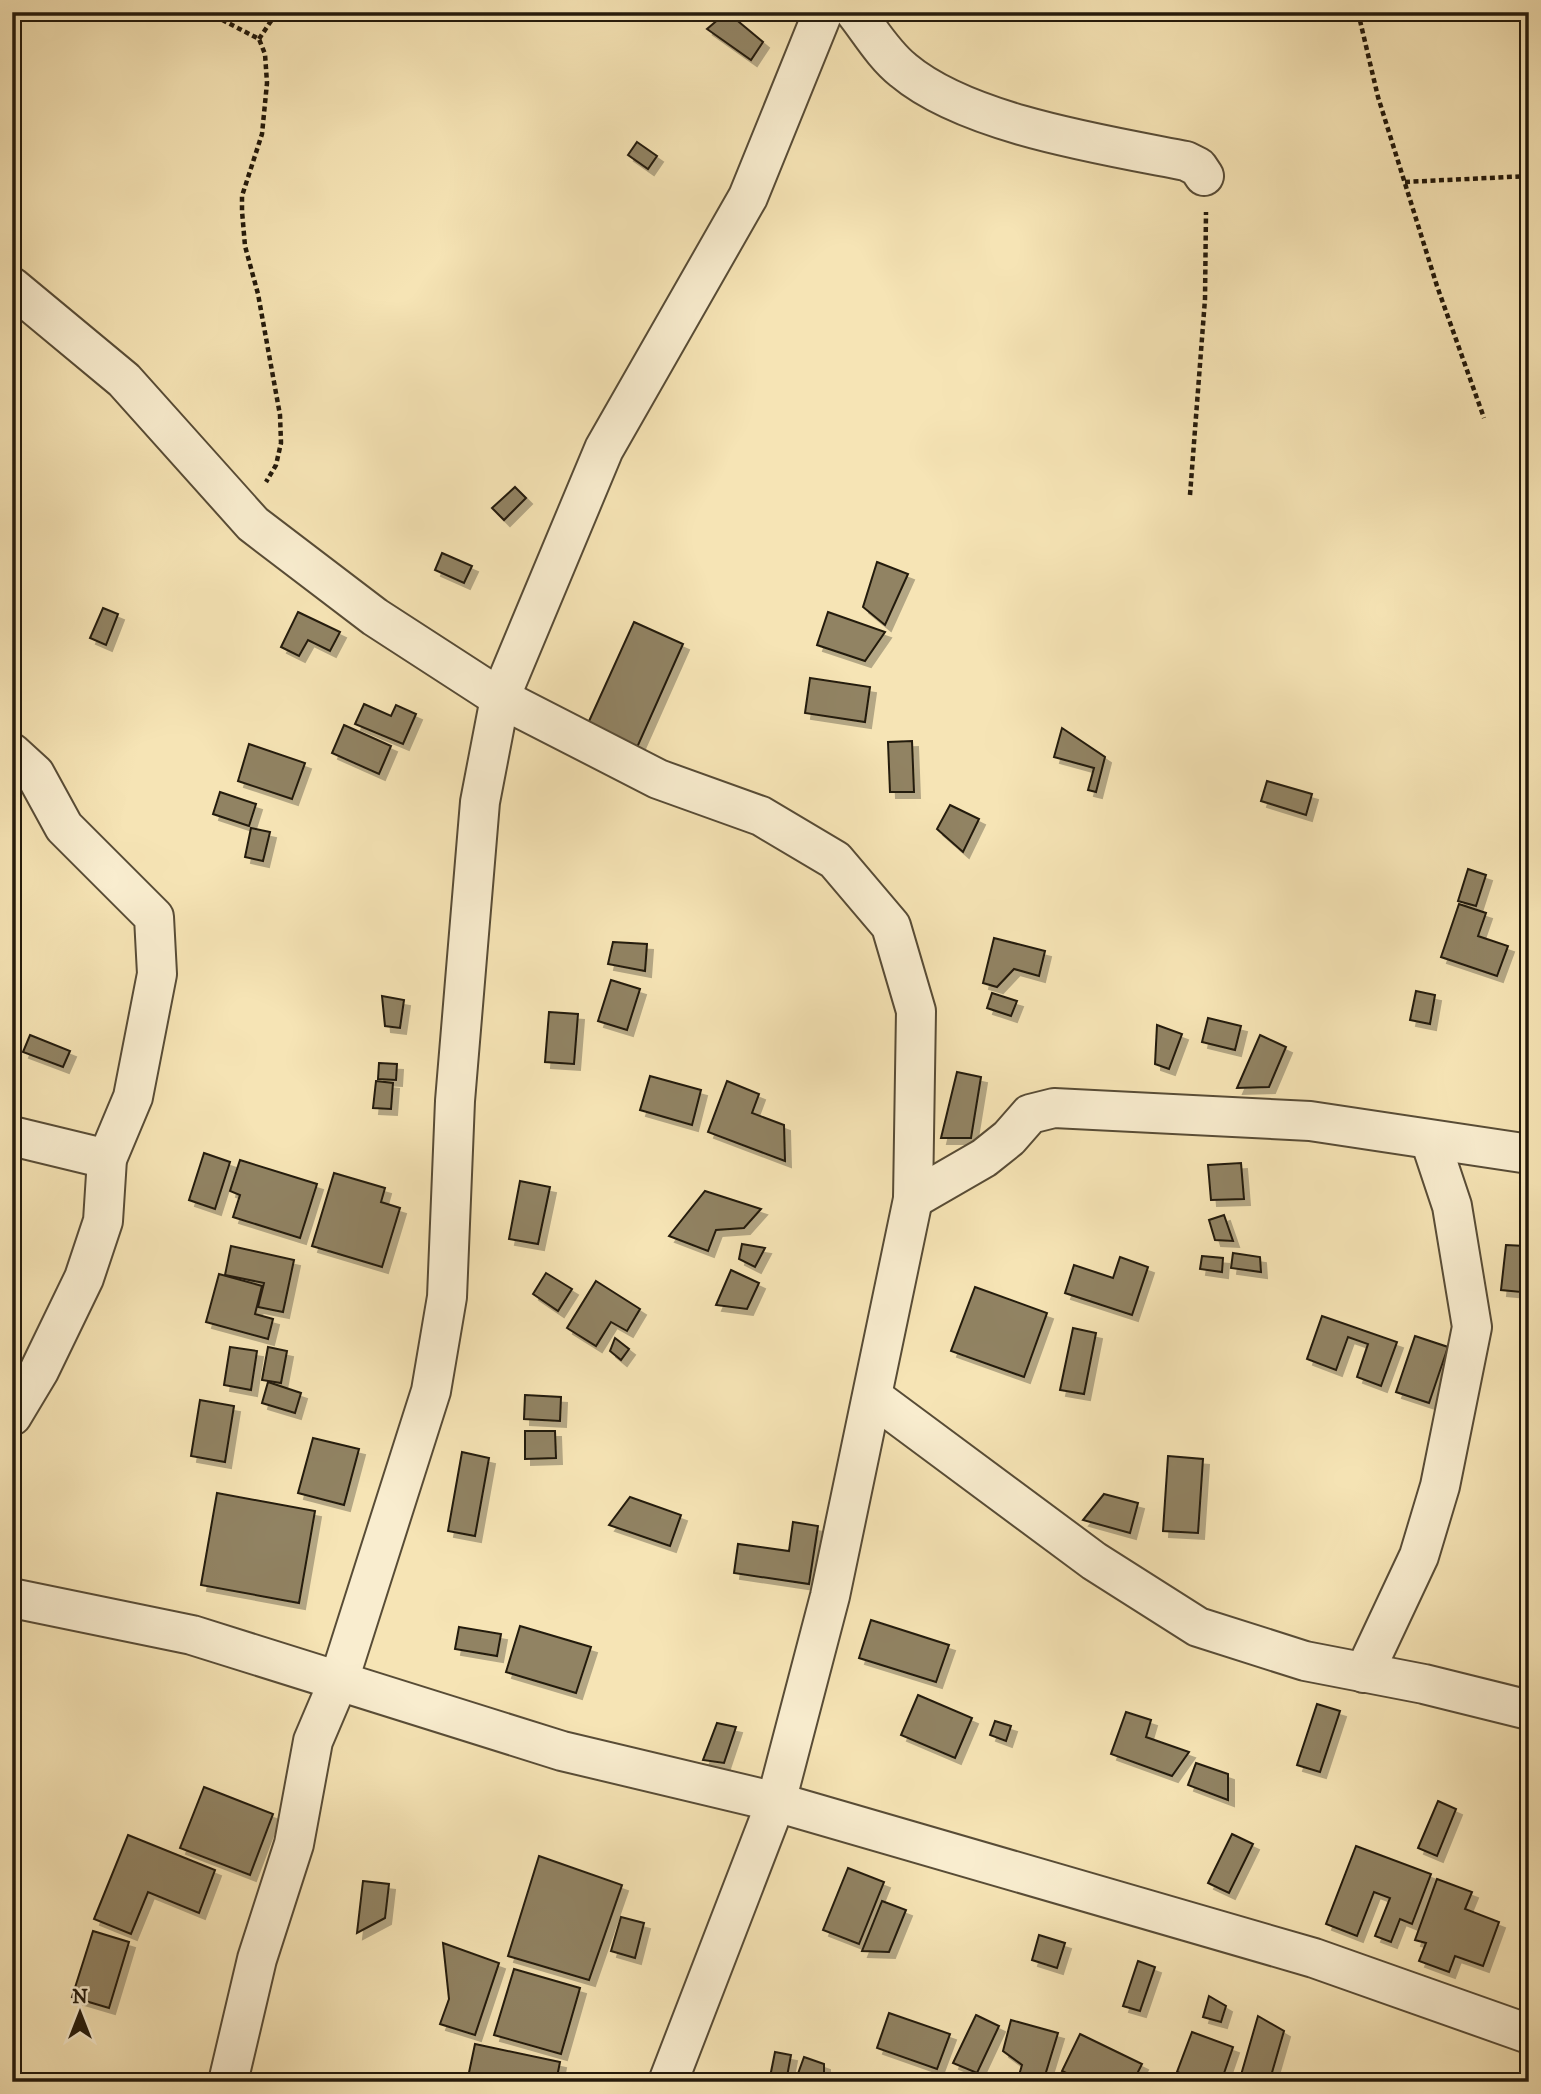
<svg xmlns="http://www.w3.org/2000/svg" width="1541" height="2094" font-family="'IM FELL DW Pica',serif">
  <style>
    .building { fill: #918363; stroke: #241a0b; stroke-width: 2; filter: url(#shadow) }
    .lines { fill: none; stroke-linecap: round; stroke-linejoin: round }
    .minor-casing { stroke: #584c36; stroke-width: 42 }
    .path { stroke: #241a0b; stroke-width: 4.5; stroke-dasharray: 5 3.5; stroke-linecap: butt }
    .minor { stroke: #f9edcf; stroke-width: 38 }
  </style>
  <defs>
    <filter id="shadow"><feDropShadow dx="6" dy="6" stdDeviation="0" flood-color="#0004"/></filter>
  </defs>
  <rect width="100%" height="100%" fill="#f6e4b5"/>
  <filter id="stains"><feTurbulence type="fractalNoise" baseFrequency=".00286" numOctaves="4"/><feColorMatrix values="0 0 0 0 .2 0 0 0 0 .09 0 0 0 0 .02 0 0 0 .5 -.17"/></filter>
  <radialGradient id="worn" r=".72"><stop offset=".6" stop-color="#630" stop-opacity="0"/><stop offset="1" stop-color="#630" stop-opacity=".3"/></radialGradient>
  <g class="building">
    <polygon points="727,12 763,42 751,60 707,29"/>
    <polygon points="637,142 657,156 648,169 628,155"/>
    <polygon points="515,487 526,498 504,520 492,508"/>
    <polygon points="442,553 472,566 464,583 435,570"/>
    <polygon points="877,562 908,574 885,625 863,607"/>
    <polygon points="103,608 118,614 106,645 90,638"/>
    <polygon points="298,612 340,632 330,651 308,640 299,656 281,647"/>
    <polygon points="828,612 885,632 865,661 817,645"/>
    <polygon points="634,622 683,644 635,752 585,730"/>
    <polygon points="810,678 870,687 865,722 805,713"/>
    <polygon points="364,704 391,716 396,705 416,714 403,744 355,724"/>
    <polygon points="344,725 391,746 379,774 332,753"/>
    <polygon points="1062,728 1105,757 1096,792 1088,790 1094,768 1054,757"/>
    <polygon points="912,741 914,792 890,792 888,742"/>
    <polygon points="249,744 305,763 292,799 238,781"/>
    <polygon points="1267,781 1312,794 1306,815 1261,801"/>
    <polygon points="220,792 256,804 249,826 213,814"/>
    <polygon points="950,805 979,819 963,852 937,829"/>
    <polygon points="251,828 270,832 263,861 245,857"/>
    <polygon points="1468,869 1486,875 1476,906 1458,901"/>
    <polygon points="1459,904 1486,913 1478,936 1508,946 1497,976 1441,957"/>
    <polygon points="994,938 1045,951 1039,976 1014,969 997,987 983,983"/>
    <polygon points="613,942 647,944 645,971 608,964"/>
    <polygon points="611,980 640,989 627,1030 598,1021"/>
    <polygon points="1416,991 1435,995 1430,1024 1410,1020"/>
    <polygon points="992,993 1017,1001 1011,1016 987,1008"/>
    <polygon points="382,996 404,1000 400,1028 385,1026"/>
    <polygon points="549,1012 578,1014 574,1064 545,1062"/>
    <polygon points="1208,1018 1241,1026 1235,1050 1202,1042"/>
    <polygon points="1157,1025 1182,1034 1169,1069 1155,1064"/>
    <polygon points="30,1035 70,1051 63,1067 23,1052"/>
    <polygon points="1260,1035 1286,1047 1269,1087 1237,1088"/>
    <polygon points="379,1063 397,1064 396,1080 378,1079"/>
    <polygon points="957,1072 981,1077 971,1138 941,1138"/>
    <polygon points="650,1076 701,1090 692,1125 640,1110"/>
    <polygon points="376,1081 393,1083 391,1109 373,1108"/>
    <polygon points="727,1081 759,1094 752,1113 784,1125 785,1161 708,1132"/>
    <polygon points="204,1153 230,1162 215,1209 189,1200"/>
    <polygon points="240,1160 317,1184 300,1238 233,1217 240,1195 230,1191"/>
    <polygon points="1241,1163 1244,1199 1211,1200 1208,1165"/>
    <polygon points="334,1173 385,1188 381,1202 400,1208 382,1267 312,1246"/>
    <polygon points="520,1181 550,1187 538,1244 509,1239"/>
    <polygon points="705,1191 761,1209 744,1228 716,1230 708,1251 669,1236"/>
    <polygon points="1224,1215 1233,1241 1215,1240 1209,1220"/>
    <polygon points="742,1244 765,1248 755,1267 739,1259"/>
    <polygon points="1506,1245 1525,1246 1521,1292 1501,1290"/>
    <polygon points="231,1246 294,1260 283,1312 258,1307 264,1283 225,1275"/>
    <polygon points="1233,1253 1260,1257 1261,1272 1231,1268"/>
    <polygon points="1202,1256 1223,1258 1222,1272 1200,1269"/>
    <polygon points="1120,1257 1148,1267 1132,1315 1065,1293 1074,1265 1113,1278"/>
    <polygon points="731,1270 759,1283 747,1309 716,1305"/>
    <polygon points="546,1273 572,1289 558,1311 533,1294"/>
    <polygon points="219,1274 262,1286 255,1314 273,1319 268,1339 206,1322"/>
    <polygon points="596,1281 640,1309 627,1331 611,1322 596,1346 567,1328"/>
    <polygon points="975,1287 1047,1313 1024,1377 951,1351"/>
    <polygon points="1322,1316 1397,1342 1381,1386 1357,1377 1368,1344 1348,1337 1336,1370 1307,1359"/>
    <polygon points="1073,1328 1096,1333 1084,1394 1060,1390"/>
    <polygon points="1415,1336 1448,1347 1429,1403 1396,1392"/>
    <polygon points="615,1338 629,1349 621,1360 610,1351"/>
    <polygon points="230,1347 257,1351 251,1390 224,1385"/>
    <polygon points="268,1347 287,1351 281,1383 262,1380"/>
    <polygon points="268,1382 301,1393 295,1413 262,1403"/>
    <polygon points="525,1395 561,1397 560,1421 524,1419"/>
    <polygon points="200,1400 234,1406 225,1462 191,1456"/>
    <polygon points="525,1431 555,1431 556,1458 525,1459"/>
    <polygon points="313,1438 359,1449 344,1505 298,1493"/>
    <polygon points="462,1452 489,1458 475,1536 448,1531"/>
    <polygon points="1168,1456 1203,1459 1198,1533 1163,1531"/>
    <polygon points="217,1493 315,1511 299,1603 201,1585"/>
    <polygon points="1104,1494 1138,1503 1130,1533 1083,1520"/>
    <polygon points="630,1497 681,1515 670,1546 609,1525"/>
    <polygon points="793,1522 818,1526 809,1584 734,1573 738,1544 789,1551"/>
    <polygon points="1529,1557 1529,1575 1523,1572"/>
    <polygon points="871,1620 949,1645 936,1682 859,1658"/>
    <polygon points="520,1626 591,1647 576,1693 506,1672"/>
    <polygon points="459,1627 501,1634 497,1656 455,1649"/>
    <polygon points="918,1695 972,1718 955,1758 901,1735"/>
    <polygon points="1317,1704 1340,1711 1320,1772 1297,1765"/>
    <polygon points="1126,1712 1151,1720 1146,1737 1189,1752 1172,1776 1111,1754"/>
    <polygon points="995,1721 1011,1726 1006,1741 990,1735"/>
    <polygon points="717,1723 736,1727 724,1763 703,1760"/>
    <polygon points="1196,1763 1228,1774 1228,1800 1188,1785"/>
    <polygon points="204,1787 273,1814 250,1875 180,1848"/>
    <polygon points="1438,1801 1456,1809 1437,1856 1418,1848"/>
    <polygon points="1232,1834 1253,1844 1229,1893 1208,1883"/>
    <polygon points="128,1835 215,1870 199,1913 148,1892 131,1934 94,1919"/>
    <polygon points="1356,1846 1431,1874 1412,1924 1400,1919 1391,1942 1375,1936 1390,1898 1374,1892 1357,1936 1326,1924"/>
    <polygon points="539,1856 622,1885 589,1980 508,1956"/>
    <polygon points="848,1868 884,1882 859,1944 823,1930"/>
    <polygon points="1437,1879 1472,1892 1465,1909 1499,1922 1483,1966 1455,1956 1449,1972 1419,1961 1426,1943 1415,1940"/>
    <polygon points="363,1881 389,1884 385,1918 357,1933"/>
    <polygon points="882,1901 906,1910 889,1952 862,1951"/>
    <polygon points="621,1917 644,1923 635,1958 611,1951"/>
    <polygon points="93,1931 129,1942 109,2008 72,1997"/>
    <polygon points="1039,1935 1065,1943 1057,1968 1032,1960"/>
    <polygon points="443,1943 499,1963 475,2035 440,2024 449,1999"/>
    <polygon points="1138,1961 1155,1967 1140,2011 1123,2006"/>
    <polygon points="514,1969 580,1988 561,2054 494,2035"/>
    <polygon points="1209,1996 1226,2006 1221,2022 1203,2017"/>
    <polygon points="889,2013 950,2034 937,2069 877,2048"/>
    <polygon points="976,2015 999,2026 977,2073 953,2063"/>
    <polygon points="1258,2016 1284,2031 1271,2076 1283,2082 1239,2082"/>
    <polygon points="1011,2020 1058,2033 1043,2082 1017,2082 1022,2065 1003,2051"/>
    <polygon points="1192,2032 1233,2047 1221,2082 1204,2082 1177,2072"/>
    <polygon points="1080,2034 1142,2064 1133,2082 1085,2082 1062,2071"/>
    <polygon points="475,2044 560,2062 556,2082 467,2082"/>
    <polygon points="775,2052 791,2055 786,2082 769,2082"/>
    <polygon points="804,2057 824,2064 824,2082 795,2082"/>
    <polygon points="1148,2074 1171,2082 1146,2082"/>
  </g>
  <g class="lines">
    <g class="minor-casing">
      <g id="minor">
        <path d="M855 12C870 31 884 55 903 70 967 124 1104 145 1186 161L1198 167 1204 176"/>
        <polyline points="12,287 124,380 253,524 375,617 500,698 658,779 761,816 835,860 891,926 916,1011 913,1199 830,1596 776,1802 668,2082"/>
        <polyline points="12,753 35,774 64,827 154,917 157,974 133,1097 107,1159 103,1221 84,1278 39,1371 12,1416"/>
        <polyline points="12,1136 107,1159"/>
        <polyline points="913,1199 984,1158 1009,1138 1030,1114 1054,1108 1310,1121 1529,1154"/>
        <polyline points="873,1397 1094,1561 1198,1627 1305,1661 1424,1684 1529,1710"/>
        <polyline points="12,1598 192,1635 562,1751 776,1802 1314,1958 1529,2034"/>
        <polyline points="1364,1673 1419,1556 1440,1486 1472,1327 1452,1206 1430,1140"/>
        <polyline points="228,2082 257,1959 294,1844 313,1741 339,1680 431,1391 447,1297 455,1101 480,802 500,698 604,449 748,197 823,12"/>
      </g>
    </g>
    <g class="path">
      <polyline points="207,12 259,39 265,54 267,83 262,134 242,196 242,211 245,246 258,294 280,415 281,443 276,465 266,482"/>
      <polyline points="1358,12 1378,97 1437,286 1484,418"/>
      <polyline points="259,39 277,12"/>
      <polyline points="1405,182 1529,176"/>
      <polyline points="1190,495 1205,299 1206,212"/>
    </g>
    <use href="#minor" class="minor"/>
  </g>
  <rect width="1541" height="2094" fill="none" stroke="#f6e4b5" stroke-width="42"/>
  <rect x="14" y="14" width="1513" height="2066" fill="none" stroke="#241a0b" stroke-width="3.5"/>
  <rect x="21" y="21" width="1499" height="2052" fill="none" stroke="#241a0b" stroke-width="2"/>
  <g transform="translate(80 2013)" stroke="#f9edcf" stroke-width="5" paint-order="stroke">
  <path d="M0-5L12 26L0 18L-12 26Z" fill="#241a0b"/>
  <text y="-10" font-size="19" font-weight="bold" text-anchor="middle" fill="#241a0b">N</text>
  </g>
  <rect width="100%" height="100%" filter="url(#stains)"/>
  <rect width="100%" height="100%" fill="url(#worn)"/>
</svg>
